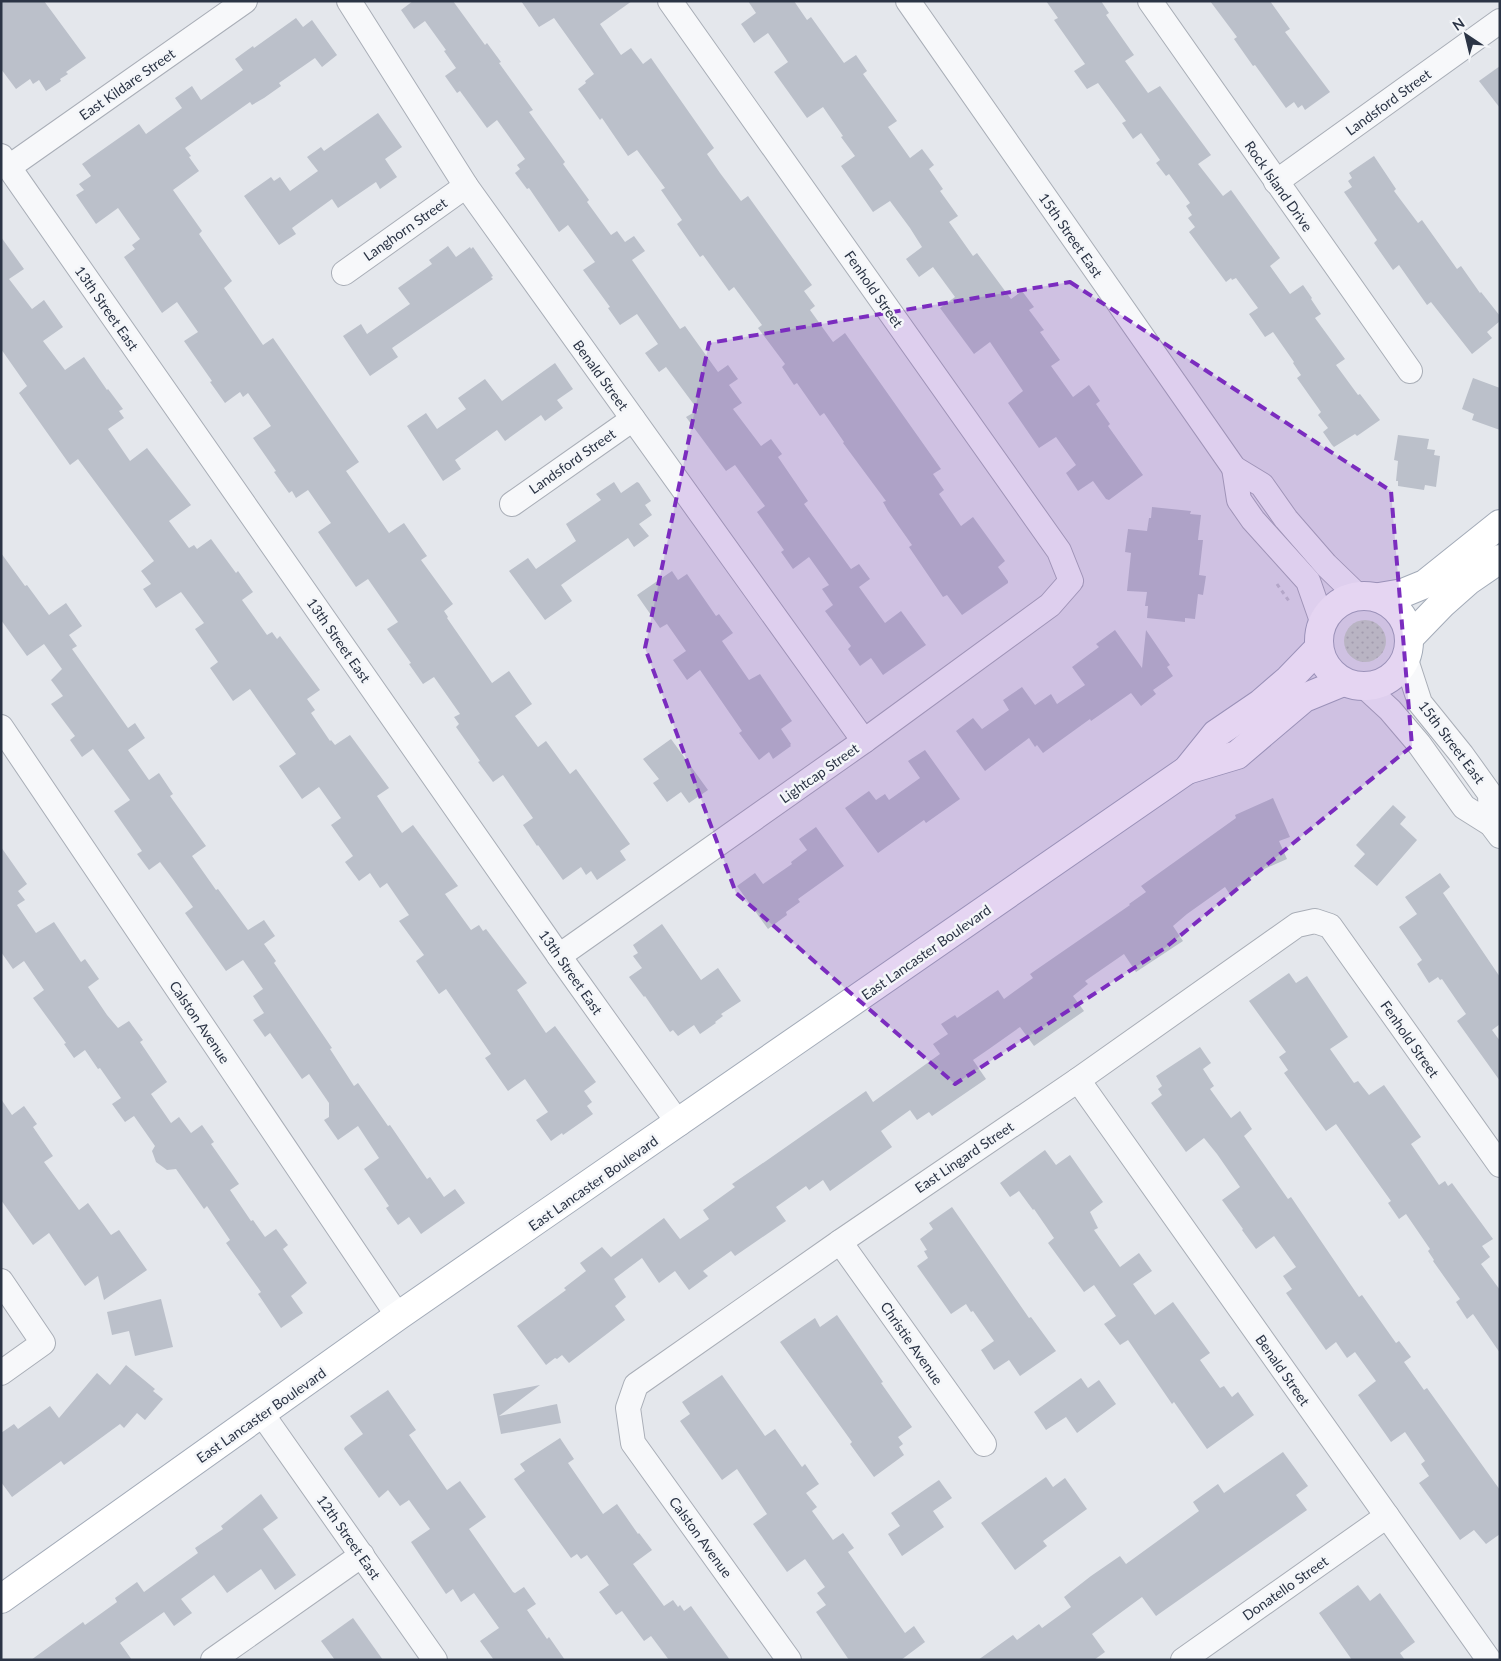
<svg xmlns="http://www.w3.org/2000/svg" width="1501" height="1661" font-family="Lato,sans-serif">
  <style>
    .grass { fill: url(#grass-dots) }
    .building { fill: #bbc0ca }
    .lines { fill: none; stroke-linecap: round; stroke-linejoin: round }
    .minor-casing { stroke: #a9aeb7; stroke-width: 26 }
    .major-casing { stroke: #a3abb8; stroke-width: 30 }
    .path { stroke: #c2c5cb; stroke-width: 3; stroke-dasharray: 4 4; stroke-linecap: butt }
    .minor { stroke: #f7f8fa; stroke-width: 24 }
    .major { stroke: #fff; stroke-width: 28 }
    .marked { fill: #7b2cbf; fill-opacity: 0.2; stroke: #7b2cbf; stroke-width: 4; stroke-dasharray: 10 6; stroke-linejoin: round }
    .labels { text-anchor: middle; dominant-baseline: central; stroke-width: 5; stroke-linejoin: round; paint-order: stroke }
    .street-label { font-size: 14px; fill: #2b3445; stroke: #f4f6f9 }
  </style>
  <defs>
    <pattern id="grass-dots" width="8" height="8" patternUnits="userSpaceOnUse" patternTransform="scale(1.25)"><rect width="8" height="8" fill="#c9d6c5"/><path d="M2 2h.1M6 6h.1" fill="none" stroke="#adb8ab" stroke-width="1.8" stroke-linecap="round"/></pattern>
  </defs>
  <rect width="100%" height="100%" fill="#e4e7ec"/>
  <circle class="grass" cx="1365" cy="641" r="21"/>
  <g class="building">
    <polygon points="1,1 44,1 86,58 66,72 68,74 60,79 61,81 46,91 39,80 33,84 30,79 16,89 1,69"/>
    <polygon points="413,1 453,1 485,45 487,43 501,62 499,63 533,110 529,112 565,162 563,164 589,200 587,202 611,235 617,231 625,242 634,236 645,251 632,260 680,329 685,326 718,372 728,365 738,379 729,385 742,403 733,409 761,446 771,439 782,454 778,457 808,501 804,504 851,569 859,564 870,579 859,587 885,623 901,611 926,645 883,675 871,658 860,666 848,649 851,646 825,611 833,605 822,589 829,585 809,557 793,569 781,552 784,550 757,512 765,506 735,465 726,471 686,417 698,410 666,367 659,372 645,353 658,344 637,314 620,325 608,308 610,307 583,270 595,262 568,225 559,232 529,188 527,189 515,173 520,169 517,165 525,159 497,120 487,128 460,91 457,93 445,76 456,68 444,51 446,50 425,21 414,29 401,10"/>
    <polygon points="521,1 632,1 600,24 621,55 631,48 643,64 651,58 714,148 707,154 720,173 741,201 748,196 812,285 804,291 815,306 810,310 833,342 845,333 941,469 933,474 944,490 939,494 961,526 973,517 1005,561 998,567 1008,581 1008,583 962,615 947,595 943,597 909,547 912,545 888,511 883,502 886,501 843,443 844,442 824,413 820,416 797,383 794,385 782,367 785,364 758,328 762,325 734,287 729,291 703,255 700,257 677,224 682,220 661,190 665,188 637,150 628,156 602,118 600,120 578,89 586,83 585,81 594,74 554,18 539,27"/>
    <polygon points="748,1 794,1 807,20 811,17 844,63 856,55 867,71 863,74 897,121 888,127 910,158 922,149 934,165 929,169 943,189 940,191 958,216 949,222 973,256 977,253 1011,299 1022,291 1034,307 1029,310 1044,330 1040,332 1060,360 1051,366 1073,397 1089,385 1100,401 1096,404 1110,424 1108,426 1143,475 1109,500 1106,499 1093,481 1078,491 1066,473 1076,465 1056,437 1039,448 1008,403 1023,391 990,342 974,354 940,308 955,297 933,267 919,277 906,259 922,247 910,228 890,201 873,212 841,166 855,156 841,137 843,136 823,107 807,118 774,72 788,62 768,33 754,43 741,24 756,13"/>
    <polygon points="1046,1 1101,1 1109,13 1106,15 1134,55 1125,61 1148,93 1160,86 1211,155 1198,164 1223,196 1231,190 1280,258 1270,266 1290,294 1303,285 1312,298 1311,299 1321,314 1315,318 1345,359 1336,365 1358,395 1360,394 1380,420 1357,436 1355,434 1334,447 1332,445 1323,432 1328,428 1318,415 1321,412 1297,378 1301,375 1293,363 1294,362 1273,332 1265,337 1249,314 1258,308 1236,278 1232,280 1231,278 1226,282 1189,232 1195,227 1188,218 1192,215 1186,206 1190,203 1169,174 1166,176 1156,163 1160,160 1141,133 1133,139 1122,123 1126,121 1098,83 1087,89 1074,71 1085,64 1054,20 1058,18"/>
    <polygon points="1210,1 1270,1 1290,29 1285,32 1330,92 1305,110 1302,105 1298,108 1294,102 1286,108 1255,65 1253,66 1234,39 1237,37"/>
    <polygon points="296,18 303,27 312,20 337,55 322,67 315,58 279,83 281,86 264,98 252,105 250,102 185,148 191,156 189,157 199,171 173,190 202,231 199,234 232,281 224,288 263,345 273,338 359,462 346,471 389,533 404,523 427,556 421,560 453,604 444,611 448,617 447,618 492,683 509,671 532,704 515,716 538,747 546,741 570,774 576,769 630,844 620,851 626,860 597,880 591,871 586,875 581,867 563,880 538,845 537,846 523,825 533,818 503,775 493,782 478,762 480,761 456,727 459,724 454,717 460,714 434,677 423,684 409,664 411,663 387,629 398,622 368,579 356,587 318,532 331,523 308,490 296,498 292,491 289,493 274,472 276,471 253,438 271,426 248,393 243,397 240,392 225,403 210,382 212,381 184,341 198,332 177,302 162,313 124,257 135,249 132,245 140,239 118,208 96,224 76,195 84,190 79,184 91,176 82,164 139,124 146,134 182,108 175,98 192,86 201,100 243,70 235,59 253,46 254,48"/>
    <polygon points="1500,66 1500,108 1479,81"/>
    <polygon points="378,113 402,147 385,159 397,177 380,189 376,182 338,208 332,199 292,228 296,234 279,245 244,196 271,177 274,181 280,177 290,191 318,171 307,157 321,147 324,151"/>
    <polygon points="1374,156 1396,189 1394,191 1418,223 1422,220 1457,269 1461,266 1480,293 1481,292 1500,316 1500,321 1487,332 1492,338 1472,354 1431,302 1427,305 1399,265 1393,270 1374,243 1377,240 1344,192 1352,187 1348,181 1352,178 1349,173"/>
    <polygon points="1,237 24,269 9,279 32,309 44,300 63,327 43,341 65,370 84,357 107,390 108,389 123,409 119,411 124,418 108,429 130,461 147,448 191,505 169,521 189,548 194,545 197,549 211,539 236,573 238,571 253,592 242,600 267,635 272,632 277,639 280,636 320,690 307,699 315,710 311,713 330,741 331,740 335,745 350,735 389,788 377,796 402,833 413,825 458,886 445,894 471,930 479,925 483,931 486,929 527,983 517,990 546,1033 555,1026 596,1082 584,1091 592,1102 587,1106 593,1114 563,1135 562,1133 551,1141 536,1120 548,1112 525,1079 508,1091 485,1058 491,1054 446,989 439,994 416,961 424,955 399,921 409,915 387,883 380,888 370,873 359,881 345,862 353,856 331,825 341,818 319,787 302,799 279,766 296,754 250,689 233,701 210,668 218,662 195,629 204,623 181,592 156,608 143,589 151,584 141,571 154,561 78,459 70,465 19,393 27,386 1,349"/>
    <polygon points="448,246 456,257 470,247 471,249 473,247 493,276 491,277 493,279 392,348 398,357 370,376 343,336 361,324 367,334 410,304 398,288 432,264 429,260"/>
    <polygon points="555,363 573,389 557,400 563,408 545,421 541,415 505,441 497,430 455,460 461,469 443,481 407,426 426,413 437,429 466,409 458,398 485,379 502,401"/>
    <polygon points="1473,378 1500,388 1500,430 1472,420 1474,414 1462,409"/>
    <polygon points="1398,435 1429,439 1427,449 1435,450 1434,455 1440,456 1436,487 1425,485 1424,490 1398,486 1398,481 1396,481 1398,461 1394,460"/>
    <polygon points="614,482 621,493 637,482 639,483 651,501 645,505 652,515 639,524 649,536 634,547 628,538 561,585 572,601 545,620 509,571 528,558 536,569 576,541 566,524 601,500 596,494"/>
    <polygon points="1152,507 1191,511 1190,514 1201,515 1198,540 1203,540 1199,575 1206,576 1203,595 1198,594 1195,619 1185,618 1185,622 1147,618 1148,606 1145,606 1147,592 1127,591 1131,553 1125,552 1128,529 1147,531 1149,518 1151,518"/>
    <polygon points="1,553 25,586 27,585 49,615 66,603 82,626 69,635 77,646 72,649 128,728 135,723 145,738 128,750 149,780 159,773 173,794 170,796 206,846 192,856 216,890 218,889 248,930 264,920 275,936 264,944 276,961 274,963 332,1048 330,1049 354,1086 358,1083 388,1126 390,1125 427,1179 430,1177 444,1197 455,1189 465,1203 421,1234 409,1217 398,1225 386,1208 389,1206 364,1169 379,1158 358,1126 338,1140 324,1120 329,1117 329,1103 309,1074 302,1079 270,1033 265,1037 253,1020 264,1013 253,996 263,989 243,960 226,971 185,913 193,907 172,878 160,862 149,870 137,854 142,851 114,811 130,800 93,749 82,757 70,740 75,736 51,704 63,696 51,680 62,669 44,644 27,656 1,620"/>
    <polygon points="672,571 678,580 687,574 716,616 719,614 733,633 722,641 749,680 760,674 792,721 781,729 791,744 790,745 791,746 773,759 769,752 759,760 739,733 742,731 700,670 687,680 673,660 686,651 667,624 660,628 637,595"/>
    <polygon points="1115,630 1142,668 1146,630 1170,665 1167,667 1173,676 1153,690 1156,694 1141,706 1131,693 1091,721 1090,719 1043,753 1037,745 1035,747 1029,738 985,771 956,731 973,718 982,729 1009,710 1003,700 1022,687 1035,705 1051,694 1057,704 1085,685 1072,667 1099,647 1096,644"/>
    <polygon points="671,739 708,790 689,803 681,792 667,802 653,783 659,779 643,759"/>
    <polygon points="925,750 960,799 926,823 924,820 878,853 845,808 869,791 876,800 885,794 889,800 920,778 908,761"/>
    <polygon points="1273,798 1290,837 1279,841 1287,859 1262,870 1229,893 1225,887 1187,914 1173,926 1183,941 1136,972 1124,954 1085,981 1088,984 1073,996 1084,1011 1034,1046 1020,1027 989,1049 973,1060 986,1079 932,1116 929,1112 917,1120 910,1110 881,1131 892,1147 830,1191 823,1180 809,1190 806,1186 776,1207 786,1221 735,1256 731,1251 703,1271 708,1276 689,1290 675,1271 659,1283 642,1258 614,1279 626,1297 615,1306 625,1320 569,1363 562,1355 557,1359 555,1358 546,1365 517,1326 566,1290 564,1288 586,1271 580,1263 602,1247 611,1257 664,1218 680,1239 709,1219 703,1210 735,1187 732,1184 766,1161 866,1091 873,1102 940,1054 933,1044 948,1034 941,1024 955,1015 957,1018 998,990 1004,999 1033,978 1030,974 1130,905 1129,904 1146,892 1141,886 1236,818 1235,815"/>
    <polygon points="1393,805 1406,817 1400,824 1417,840 1377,886 1354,866 1365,854 1356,845"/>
    <polygon points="816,827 844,866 798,899 800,902 786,912 787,915 768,929 737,886 755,873 763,884 792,864 791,862 807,850 799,839"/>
    <polygon points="1,847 27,884 18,891 25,900 17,905 36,933 54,922 81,962 85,959 99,979 88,987 107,1015 118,1028 129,1021 143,1040 140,1042 167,1082 151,1094 171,1123 179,1117 191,1133 202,1125 214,1142 211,1144 239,1184 230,1190 251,1221 253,1220 265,1237 276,1229 288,1245 283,1249 307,1283 291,1296 303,1313 281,1328 258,1294 261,1292 226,1243 230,1240 207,1206 204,1209 176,1169 167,1170 156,1162 152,1151 155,1146 134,1116 125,1122 112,1104 121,1098 100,1068 98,1069 85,1050 74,1058 64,1044 66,1043 33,998 44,990 24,961 13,969 1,952"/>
    <polygon points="1440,873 1450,887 1443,893 1500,977 1500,1024 1492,1030 1500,1041 1500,1081 1457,1021 1466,1014 1442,979 1440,980 1438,977 1429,983 1417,964 1422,960 1399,927 1417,914 1405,897"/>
    <polygon points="662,924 701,980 718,968 741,1001 721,1014 723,1016 715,1022 716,1023 700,1034 694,1025 678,1036 673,1030 670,1032 645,996 644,997 629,977 642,968 633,956 638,953 633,945"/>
    <polygon points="1289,973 1296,983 1307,976 1348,1037 1330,1049 1354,1083 1358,1081 1369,1095 1384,1085 1421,1137 1411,1144 1439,1185 1445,1181 1448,1186 1452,1183 1493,1239 1482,1246 1490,1257 1481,1264 1500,1290 1500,1353 1473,1314 1467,1319 1456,1302 1460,1299 1433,1261 1434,1260 1428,1251 1430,1249 1406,1214 1399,1219 1388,1203 1391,1201 1336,1124 1326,1131 1284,1073 1288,1070 1279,1057 1286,1052 1249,1001"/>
    <polygon points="1200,1047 1211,1063 1203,1069 1214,1086 1210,1089 1231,1118 1240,1111 1252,1129 1244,1136 1288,1199 1291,1197 1359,1297 1362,1295 1396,1343 1399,1341 1411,1357 1404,1362 1424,1390 1427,1388 1500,1490 1500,1534 1486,1544 1474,1530 1460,1540 1419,1483 1429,1476 1421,1464 1425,1461 1405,1432 1391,1442 1358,1395 1376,1381 1355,1352 1347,1358 1336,1342 1326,1350 1286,1293 1292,1289 1283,1276 1296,1267 1274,1236 1256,1249 1242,1230 1243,1229 1222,1200 1240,1187 1217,1154 1204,1138 1186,1152 1151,1103 1162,1095 1158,1089 1162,1086 1156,1076"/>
    <polygon points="1,1099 12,1115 24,1106 37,1124 33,1127 53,1156 44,1162 79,1210 88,1203 111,1235 119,1230 147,1270 104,1300 98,1276 85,1286 49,1233 33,1245 1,1200"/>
    <polygon points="1045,1150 1056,1165 1070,1155 1103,1202 1090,1212 1098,1228 1094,1230 1120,1267 1139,1253 1152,1271 1133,1284 1155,1315 1173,1302 1210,1353 1200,1360 1220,1388 1224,1386 1232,1397 1238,1392 1254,1415 1207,1449 1174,1402 1172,1404 1128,1340 1120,1345 1104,1324 1116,1316 1094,1285 1084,1292 1048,1243 1054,1238 1034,1209 1033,1210 1019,1191 1010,1197 1000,1183"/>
    <polygon points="952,1207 1029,1318 1031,1317 1056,1351 1020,1376 1009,1360 994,1370 981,1350 994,1341 973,1311 971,1312 966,1304 951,1314 917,1266 928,1258 924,1251 927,1250 920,1239 933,1229 929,1223"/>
    <polygon points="161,1299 173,1347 135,1356 129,1331 112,1335 107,1312"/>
    <polygon points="837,1315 883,1382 881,1383 912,1427 898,1437 903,1444 899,1447 904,1455 874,1477 850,1444 852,1442 780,1342 815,1318 820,1327"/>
    <polygon points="126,1365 155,1389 153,1391 163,1399 145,1420 137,1413 124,1428 120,1424 64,1465 61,1461 12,1497 1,1482 1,1433 14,1424 18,1429 50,1406 59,1418 97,1373 110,1385"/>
    <polygon points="722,1375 765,1436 775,1429 802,1467 805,1464 819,1484 806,1493 817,1507 812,1511 833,1540 843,1533 854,1548 848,1552 905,1633 914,1626 925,1642 901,1660 849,1660 816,1612 826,1605 817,1593 825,1587 805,1559 787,1572 753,1524 767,1514 737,1469 722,1480 680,1421 690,1414 682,1402"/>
    <polygon points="1081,1378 1088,1388 1099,1380 1116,1404 1077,1433 1066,1417 1046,1430 1034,1412"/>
    <polygon points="540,1385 499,1416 557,1404 561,1423 501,1434 493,1394"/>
    <polygon points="388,1390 416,1430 409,1435 447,1490 460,1481 486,1517 469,1529 513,1592 515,1593 524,1587 536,1604 527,1610 547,1639 549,1637 565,1660 494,1660 480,1641 499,1628 474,1593 461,1602 453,1589 446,1594 411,1542 430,1529 409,1500 400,1506 388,1490 379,1498 344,1449 345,1447 363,1434 350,1416"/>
    <polygon points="560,1438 574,1459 568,1463 603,1514 617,1504 638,1534 639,1533 652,1550 633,1564 664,1606 673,1600 678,1607 680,1605 684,1611 691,1606 730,1660 669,1660 651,1636 644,1641 622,1611 616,1615 599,1592 609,1585 587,1555 581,1559 577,1554 571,1558 514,1479 525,1471 520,1464"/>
    <polygon points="1283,1452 1308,1486 1296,1495 1307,1510 1156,1616 1142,1597 1108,1622 1092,1634 1105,1652 1094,1660 978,1660 1013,1635 1017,1640 1039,1624 1042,1628 1071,1607 1064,1597 1091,1576 1120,1556 1126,1564 1199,1511 1193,1502 1218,1484 1224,1493"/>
    <polygon points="1046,1477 1053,1487 1065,1478 1087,1509 1043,1541 1047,1546 1015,1570 981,1523"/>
    <polygon points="939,1480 952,1498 933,1511 944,1527 902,1556 888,1534 900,1526 891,1513"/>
    <polygon points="261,1494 278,1518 263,1529 296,1575 275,1590 261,1569 227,1593 214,1575 181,1599 192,1613 174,1626 164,1612 120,1643 132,1660 31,1660 83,1622 85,1625 117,1602 115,1598 137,1582 144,1592 198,1553 195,1548 223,1529 221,1526"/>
    <polygon points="1358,1585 1370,1601 1380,1593 1415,1642 1400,1653 1405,1660 1352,1660 1319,1613"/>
    <polygon points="353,1618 383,1660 335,1660 321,1641"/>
  </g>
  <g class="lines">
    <g class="minor-casing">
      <g id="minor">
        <polyline points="349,1 466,186 864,741"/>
        <polyline points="908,1 1234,468 1262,485 1286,519 1326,565 1356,594"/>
        <polyline points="1150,1 1410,371"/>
        <polyline points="1,156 559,956 679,1124"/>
        <polyline points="9,167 245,1"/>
        <polyline points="1276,182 1500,21"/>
        <polyline points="344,273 466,186"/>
        <polyline points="1234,468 1239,500 1253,520 1308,581 1322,621"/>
        <polyline points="512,504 633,419"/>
        <polyline points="1406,660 1420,703 1462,755 1490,794 1491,824"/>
        <polyline points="1365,687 1390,710 1419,744 1464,807 1491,824 1500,836"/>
        <polyline points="1,727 398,1316"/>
        <polyline points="559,956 864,741 1050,605 1071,581 1059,551 670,1"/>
        <polyline points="1078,1080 1489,1660"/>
        <polyline points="840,1242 984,1444"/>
        <polyline points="1,1281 43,1343 1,1373"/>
        <polyline points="262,1414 435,1660"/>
        <polyline points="213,1660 362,1555"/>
        <polyline points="789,1660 633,1443 628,1408 636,1385 840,1242 1078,1080 1297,925 1315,921 1330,926 1500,1165"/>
        <polyline points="1183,1660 1387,1516"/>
      </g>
    </g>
    <g class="major-casing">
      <g id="major">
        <circle cx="1364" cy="641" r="45"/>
        <polyline points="1379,597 1403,593 1425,584 1500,524"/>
        <polyline points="1411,636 1442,604 1468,581 1500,559"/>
        <polyline points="1187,770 1237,755 1304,698 1343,682"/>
        <polyline points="1,1599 398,1316 1187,770 1216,734 1260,704 1289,679 1319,648"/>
      </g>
    </g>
    <polyline class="path" points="1277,584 1289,601"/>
    <use href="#minor" class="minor"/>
    <use href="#major" class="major"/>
  </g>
  <path class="marked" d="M1070 282 1391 491 1412 746 1165 948 955 1084 736 893 645 648 709 343Z"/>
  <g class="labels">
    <g class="street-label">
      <text transform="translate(127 84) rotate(-35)">East Kildare Street</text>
      <text transform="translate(1388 102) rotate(-36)">Landsford Street</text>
      <text transform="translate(1279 186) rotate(55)">Rock Island Drive</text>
      <text transform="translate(405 229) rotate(-35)">Langhorn Street</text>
      <text transform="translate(1071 235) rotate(55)">15th Street East</text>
      <text transform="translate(874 289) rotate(55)">Fenhold Street</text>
      <text transform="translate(107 308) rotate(55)">13th Street East</text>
      <text transform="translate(601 375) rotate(54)">Benald Street</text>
      <text transform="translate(572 461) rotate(-35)">Landsford Street</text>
      <text transform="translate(339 640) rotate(55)">13th Street East</text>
      <text transform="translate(1452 742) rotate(53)">15th Street East</text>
      <text transform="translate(819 773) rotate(-35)">Lightcap Street</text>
      <text transform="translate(926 952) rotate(-35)">East Lancaster Boulevard</text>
      <text transform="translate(571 972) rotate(55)">13th Street East</text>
      <text transform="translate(200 1022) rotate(56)">Calston Avenue</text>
      <text transform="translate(1410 1039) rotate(55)">Fenhold Street</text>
      <text transform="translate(964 1157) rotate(-34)">East Lingard Street</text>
      <text transform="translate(593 1183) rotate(-35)">East Lancaster Boulevard</text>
      <text transform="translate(912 1343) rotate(55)">Christie Avenue</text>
      <text transform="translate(1283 1370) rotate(55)">Benald Street</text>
      <text transform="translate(261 1415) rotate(-35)">East Lancaster Boulevard</text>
      <text transform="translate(349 1537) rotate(55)">12th Street East</text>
      <text transform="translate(701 1537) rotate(54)">Calston Avenue</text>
      <text transform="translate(1285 1588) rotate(-35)">Donatello Street</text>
    </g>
  </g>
  <rect width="1501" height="1661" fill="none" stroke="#2b3445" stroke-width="5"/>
  <g transform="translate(1466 35) rotate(325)" stroke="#f4f6f9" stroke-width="4" paint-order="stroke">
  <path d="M0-4L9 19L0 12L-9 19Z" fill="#2b3445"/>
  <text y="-8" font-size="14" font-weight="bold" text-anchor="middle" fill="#2b3445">N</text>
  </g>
</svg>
